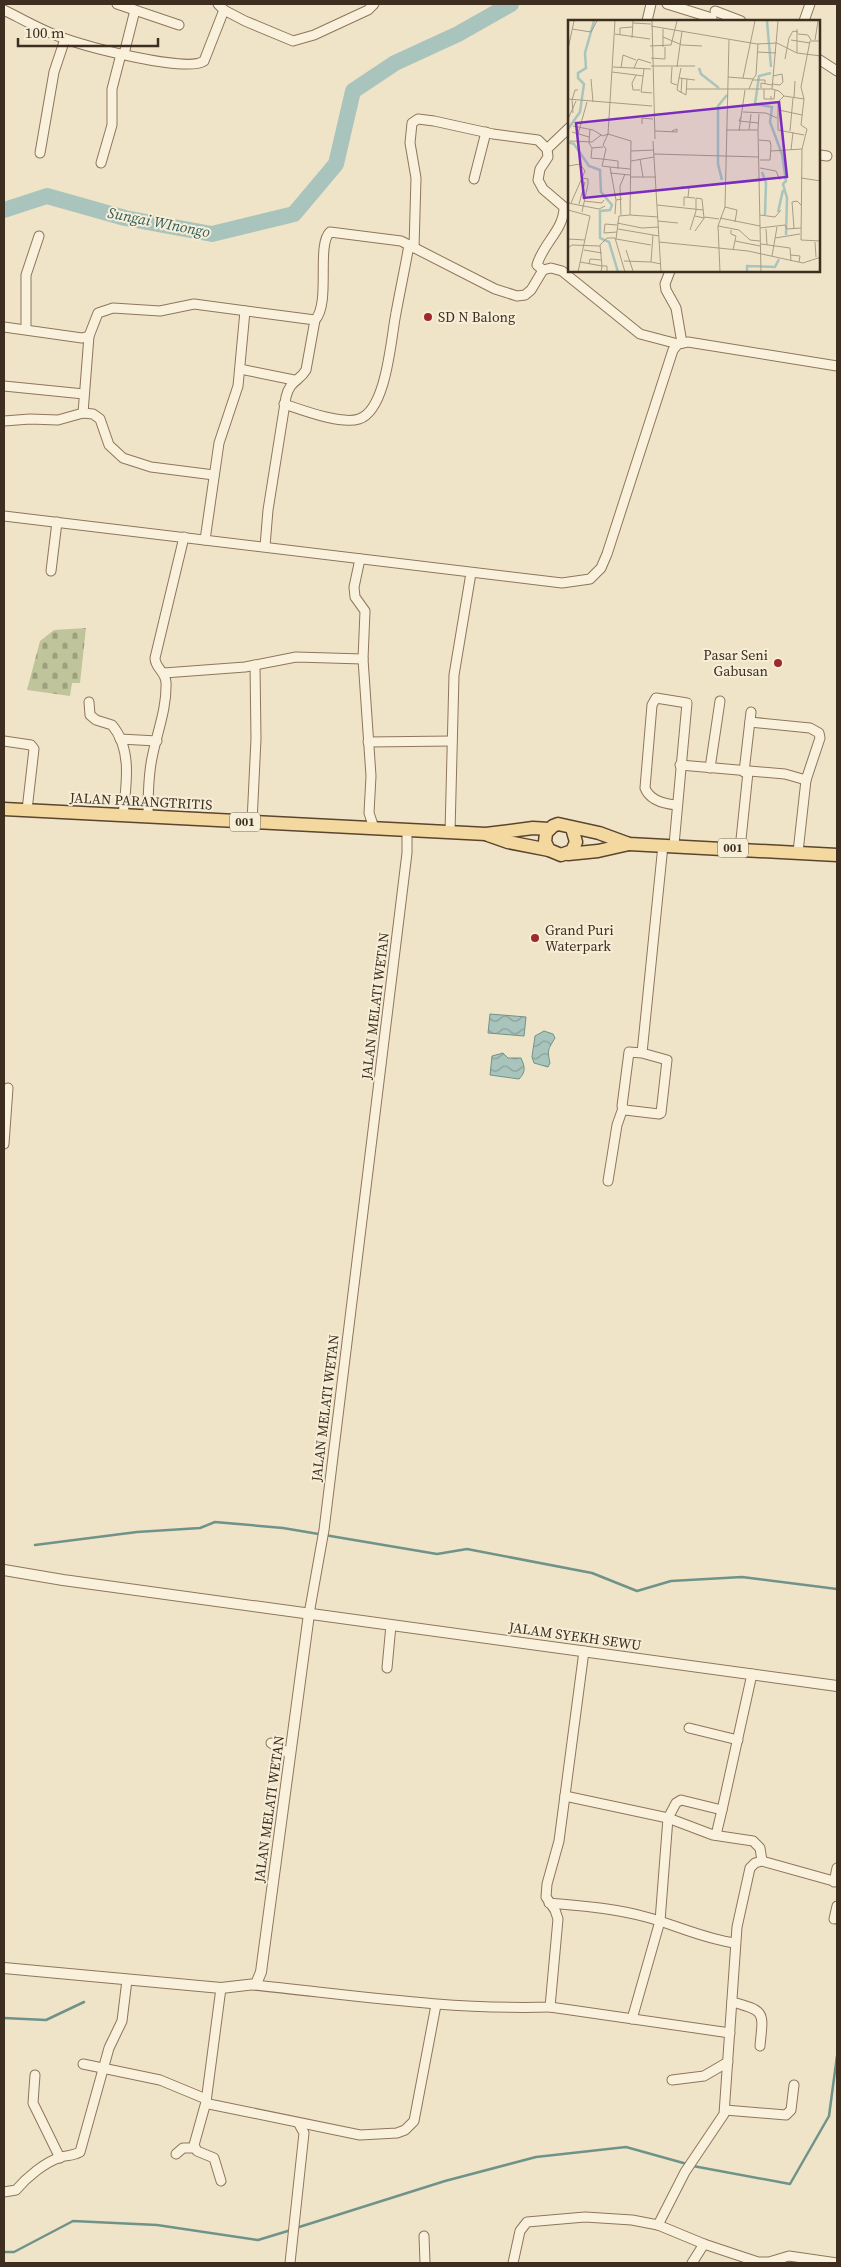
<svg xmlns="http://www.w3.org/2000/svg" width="841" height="2267" font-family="'Source Serif 4',serif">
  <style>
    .cemetery { fill: url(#cemetery-stones) }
    .water { fill: url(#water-waves); stroke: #6f938a }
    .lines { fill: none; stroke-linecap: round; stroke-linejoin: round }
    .stream { stroke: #6f938a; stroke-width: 2.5 }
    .river { stroke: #a9c4bc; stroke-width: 16 }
    .minor-casing { stroke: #8d765c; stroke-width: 11 }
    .tertiary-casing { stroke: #8d765c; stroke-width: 12 }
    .primary-casing { stroke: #5b4430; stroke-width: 15 }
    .minor { stroke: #faf1dc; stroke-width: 9 }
    .tertiary { stroke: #faf1dc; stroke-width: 10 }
    .primary { stroke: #f3d9a0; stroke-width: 12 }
    .poi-dot { fill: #9e2a2b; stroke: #f7eed8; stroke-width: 2 }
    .labels { text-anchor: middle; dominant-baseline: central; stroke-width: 4; stroke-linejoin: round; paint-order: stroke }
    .shield { fill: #f7eed8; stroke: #756857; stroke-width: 1 }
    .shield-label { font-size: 12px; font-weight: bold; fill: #3d2e20 }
    .poi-label { font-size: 14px; fill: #3d2e20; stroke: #f7eed8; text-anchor: start }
    .street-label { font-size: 14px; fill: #3d2e20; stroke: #f7eed8 }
    .water-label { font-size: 15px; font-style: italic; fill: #2f5d5a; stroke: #f7eed8 }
    .inset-river { fill: none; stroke: #a9c4bc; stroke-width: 2.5 }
    .inset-road { fill: none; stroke: #a89b85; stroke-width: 1 }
    .view { fill: #7b2cbf; fill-opacity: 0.15; stroke: #7b2cbf; stroke-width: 2.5 }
    .inset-edge { fill: none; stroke: #3d2e20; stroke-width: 2.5 }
  </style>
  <defs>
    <pattern id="cemetery-stones" width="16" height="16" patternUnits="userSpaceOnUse" patternTransform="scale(1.25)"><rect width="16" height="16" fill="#bfc49a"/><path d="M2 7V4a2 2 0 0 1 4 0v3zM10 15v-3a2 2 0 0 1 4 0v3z" fill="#9ca07d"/></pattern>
    <pattern id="water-waves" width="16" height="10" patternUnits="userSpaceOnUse" patternTransform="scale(1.25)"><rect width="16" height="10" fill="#a9c4bc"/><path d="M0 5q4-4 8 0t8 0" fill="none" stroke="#8ba098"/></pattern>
  </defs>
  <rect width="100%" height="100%" fill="#f0e4c8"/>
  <polygon class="cemetery" points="86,628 80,683 72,683 70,696 27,690 40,641 54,630"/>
  <g class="water">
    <polygon points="490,1014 526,1017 524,1036 488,1033"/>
    <path d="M544 1031 553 1034 555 1038C548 1050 547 1049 550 1063L548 1067 534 1063 532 1057 535 1036Z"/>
    <path d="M503 1053 508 1058H521C525 1067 526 1072 519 1079L490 1075 492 1056Z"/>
  </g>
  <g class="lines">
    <g class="stream">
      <polyline points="35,1545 137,1532 200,1528 215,1522 283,1528 437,1554 467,1549 592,1573 637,1591 671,1581 742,1577 837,1589"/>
      <polyline points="4,2018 46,2020 84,2002"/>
      <polyline points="693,2166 790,2184 829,2116 837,2056"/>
      <polyline points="296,2228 445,2181 536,2157 626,2147 687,2164"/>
      <polyline points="4,2252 14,2252 73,2221 157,2225 258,2240 291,2230"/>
    </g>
    <polyline class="river" points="4,210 47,196 125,218 212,234 294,214 336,164 353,91 395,63 458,34 511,4"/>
    <g class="minor-casing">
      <g id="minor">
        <polyline points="117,4 179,25"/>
        <polyline points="218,4 224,10 245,21 293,41 314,35 368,10 374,4"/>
        <polyline points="667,4 712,18"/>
        <path d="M4 10C24 20 44 32 66 39 88 47 187 73 204 61L224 10"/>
        <polyline points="715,11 741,21"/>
        <polyline points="647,21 651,4"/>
        <polyline points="804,21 810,4"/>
        <polyline points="124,54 135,10"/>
        <polyline points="820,60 837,71"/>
        <polyline points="547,149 570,127"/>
        <polyline points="40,153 54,72 65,39"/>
        <polyline points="820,155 827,156"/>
        <polyline points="101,163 112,125 112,89 121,54"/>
        <polyline points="474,179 486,132"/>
        <path d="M414 248 416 178 410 143 412 123 418 119 434 121 493 134 538 140 547 149 548 157 540 169 538 180 543 189 564 207C564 230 543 243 537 265L543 270"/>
        <polyline points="670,271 665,284 666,290 676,308 682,343"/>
        <path d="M4 327 82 338 89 336 98 313 113 308 160 311 194 304 315 320C331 303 316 245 330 232L401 241 495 289 517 296 525 295 531 290 543 270 551 268 562 271 640 334 678 344"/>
        <polyline points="26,329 26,275 39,236"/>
        <polyline points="240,369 294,380"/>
        <polyline points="4,386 84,394"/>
        <path d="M284 404C302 410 341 425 359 419 387 410 391 337 396 313 400 291 405 268 409 245"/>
        <polyline points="83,413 89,336"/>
        <polyline points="4,421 30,419 58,420 83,413 93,414 100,419 109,445 123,458 151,467 214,475"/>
        <polyline points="4,516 562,583 590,579 601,568 607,554 673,350 678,344 688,342 837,366"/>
        <polyline points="205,540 219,443 238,386 245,311"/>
        <path d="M265 546 268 510 286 397C290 380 299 382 306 370L315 320"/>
        <polyline points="360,559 354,587 355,597 365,611 363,659 371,776 369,813 374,828"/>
        <polyline points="51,571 57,522"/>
        <polyline points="164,673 245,667 296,657 363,659"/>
        <path d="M89 702 90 715 96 720 112 725C133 750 126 786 123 815"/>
        <polyline points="750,722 810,728 819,733 820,738 806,780 798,852"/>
        <polyline points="120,739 157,741"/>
        <polyline points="4,741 31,745 34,749 27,810"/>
        <polyline points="368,742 452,741"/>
        <polyline points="680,765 785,774 806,780"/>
        <polyline points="710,768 720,701"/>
        <polyline points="744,772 751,712"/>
        <path d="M148 816C148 797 148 777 152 758 157 732 167 709 166 682 165 671 155 668 155 658L184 537"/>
        <polyline points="252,822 256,739 255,665"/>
        <polyline points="450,832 454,675 471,573"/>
        <path d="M674 845 687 703 656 698 652 705 645 788C650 801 664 804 677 805"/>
        <polyline points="740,849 748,772"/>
        <polyline points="642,1053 667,1060 661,1113 659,1114 625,1110 622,1106 629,1052 642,1053 663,845"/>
        <polyline points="4,1144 8,1088"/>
        <polyline points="608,1181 617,1125 623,1108"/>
        <polyline points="309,1614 324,1530 407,853 407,830"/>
        <polyline points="387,1668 391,1625"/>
        <polyline points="689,1728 738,1740"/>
        <polyline points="271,1743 290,1754"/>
        <polyline points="565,1796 668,1818 713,1835 753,1841 760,1848 762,1861"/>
        <polyline points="722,1810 752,1674"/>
        <polyline points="834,1882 837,1868"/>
        <path d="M549 1903C582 1906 614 1908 646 1917 676 1925 704 1939 735 1943"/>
        <polyline points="834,1919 837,1906"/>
        <path d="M253 1985C352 1995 450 2010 550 2007L558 1919 555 1910 546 1897 547 1884 559 1841 584 1651"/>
        <polyline points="221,1988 206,2102 209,2104 360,2135 397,2133 405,2130 414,2121 436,2005"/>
        <path d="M732 2002C767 2011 763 2013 760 2046"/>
        <polyline points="550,2007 730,2033"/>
        <polyline points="632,2019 660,1921 668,1818 676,1803 681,1800 722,1810 716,1835"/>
        <polyline points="83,2064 160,2080 206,2099"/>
        <polyline points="35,2075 33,2103 60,2158"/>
        <polyline points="672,2080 704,2076 728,2062"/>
        <polyline points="206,2102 194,2145 197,2151 214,2158 221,2181"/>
        <polyline points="725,2110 786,2115 791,2110 794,2085"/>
        <polyline points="176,2154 183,2148 194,2148"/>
        <path d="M4 2192 16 2190C27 2177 45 2162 61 2157 68 2155 73 2156 80 2152L109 2048 122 2021 127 1980"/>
        <polyline points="658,2225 685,2172 724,2114 737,1927 750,1868 755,1863 762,1861 837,1882"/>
        <polyline points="424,2236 425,2263"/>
        <polyline points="290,2263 304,2133 299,2124"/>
        <polyline points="513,2263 520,2231 527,2222 585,2217 632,2220 658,2225 704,2244 758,2262 769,2262 789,2256 837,2263"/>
        <polyline points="692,2263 704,2244"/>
      </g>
    </g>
    <g class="tertiary-casing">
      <g id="tertiary">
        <polyline points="4,1570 63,1580 837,1686"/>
        <polyline points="4,1968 221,1988 256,1984 261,1972 309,1614"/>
      </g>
    </g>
    <g class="primary-casing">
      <g id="primary">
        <polyline points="4,809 486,834 533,828 549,829"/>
        <polyline points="572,828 576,842 572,851 561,855 549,850 545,842 546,833 553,826 558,824 599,833 629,844 837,855"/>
        <polyline points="488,835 508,842 549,850"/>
        <polyline points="568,854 598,851 629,844"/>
      </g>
    </g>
    <use href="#minor" class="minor"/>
    <use href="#tertiary" class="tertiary"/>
    <use href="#primary" class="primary"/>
  </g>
  <g class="poi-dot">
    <circle cx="428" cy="317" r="5"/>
    <circle cx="778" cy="663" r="5"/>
    <circle cx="535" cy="938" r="5"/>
  </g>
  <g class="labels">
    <g class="shield">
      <rect x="230" y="812.5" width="30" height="19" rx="4"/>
      <rect x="718" y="838.5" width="30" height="19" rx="4"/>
    </g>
    <g class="shield-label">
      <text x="245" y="822">001</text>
      <text x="733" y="848">001</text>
    </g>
    <g class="poi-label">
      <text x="438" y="317">SD N Balong</text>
      <text x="768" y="655" text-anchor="end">Pasar Seni<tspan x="768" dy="16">Gabusan</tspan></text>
      <text x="545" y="930">Grand Puri<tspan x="545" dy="16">Waterpark</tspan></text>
    </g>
    <g class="street-label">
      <text transform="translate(141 801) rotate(3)">JALAN PARANGTRITIS</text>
      <text transform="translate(375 1006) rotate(-83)">JALAN MELATI WETAN</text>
      <text transform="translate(325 1408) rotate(-83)">JALAN MELATI WETAN</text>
      <text transform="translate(575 1636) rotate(8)">JALAM SYEKH SEWU</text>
      <text transform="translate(269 1809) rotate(-82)">JALAN MELATI WETAN</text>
    </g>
    <g class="water-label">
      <text transform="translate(159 222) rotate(11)">Sungai WInongo</text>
    </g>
  </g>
  <g transform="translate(568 20)">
    <rect width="252" height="252" fill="#f0e4c8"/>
    <path class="inset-river" d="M199 1 203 47M131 48 133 54 151 68M203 53 191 56 187 84 204 87 202 102 214 134 218 161 215 164 219 178 218 215M0 109 12 92 16 64 10 58V53L18 48 17 33 26 1M0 122 6 124 21 146 32 150 33 172 44 185 42 190 32 191V218L41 222 50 252M194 152 198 163 197 195M154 160 150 144V86L159 75M210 192 215 170M179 252V246L207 247 211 239"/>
    <path class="inset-road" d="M47 1 40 114 63 121 62 195 90 197M84 1 87 119M65 3 83 4M83 6 189 24 209 23 229 33 253 36M4 9 23 12 29 1M47 14 82 19M230 14 240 15 243 20M52 15V8L64 7M95 17 114 25 134 26M64 18 65 1M223 20 242 23M247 20 250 1M253 21H242L233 67 236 79 233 105 239 109 234 129 233 220 253 221M82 26 103 25 109 1M95 27V9M0 29 6 1M189 32 208 33M229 33V9M83 38 97 39V27M217 39 221 18 225 11 230 12M83 46H127M45 47 83 49M104 47 103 63 109 65M109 47 114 11M53 48 55 35 68 40M66 48 70 39 83 43M113 48 111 58 127 60M76 49 73 72 84 73M44 52 68 55M160 57 185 59 181 69M111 58 109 70 118 75 119 59M175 58 187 1M23 59 25 82M185 59 188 55 190 24M185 60H197V64M204 64 212 65 215 62 214 54 205 56M193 68V63L204 65M119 69H204L211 71 216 76 236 79M196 69V79H203M204 69 210 1M72 70H65L64 63 68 55 75 56M113 73 114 58M203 76V79H206L207 70M216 76 210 82V110L236 115M226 78 227 61M0 79 84 86M211 90 234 95M175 92 198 93 209 98M5 93 4 80 7 70H10M173 97 171 101 191 103M0 99 8 81M74 104V98L85 99M5 106 25 110 35 116 40 114M22 109 21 123 24 128M158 110H190L193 252M181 110 183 94M190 110 191 94M87 111 109 112V109L104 111M171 111 177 70M222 111 225 78M4 112 21 117M10 114 19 82M40 114 35 125 38 129 34 146 42 147 48 180M191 120 202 121 203 126 202 140H192M2 121 24 122 33 115M85 121 93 252M223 130 225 112M63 131 86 130M203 131 234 129M86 134 191 137M34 139 23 138 24 128 35 127M34 139 50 141V149M72 139 75 157M63 141 86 137M0 146 12 144 17 151 3 183M42 147 62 149M192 148 208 151 212 160M42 153 62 155M62 157H88M233 158 253 161M113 167 121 168 120 177M16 181 34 183 36 180M0 183 31 189 37 186M11 184 17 162M89 185 135 190M116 186V177L127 178M157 187 169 190 167 202M0 190 22 196 10 252M14 192 20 164V159L15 158M47 194 48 180 54 179M53 195 52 166 57 154M192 195 207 197 213 190M152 198 192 206M90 201 110 203M49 203 74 208 91 207M49 205 37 204 36 213 49 212M150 206 171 210 182 220 192 221M192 208 217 205 219 209 233 208M226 208 224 182 229 181 233 185M50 209 91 216M198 209 199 225M122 210 128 191V178L134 179 136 198 127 196M163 210V214L168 216 165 230M127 211 137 197 151 199M85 215 83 242 93 244M207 218 232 214M0 219 17 220M48 219 83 225M48 219 51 196 62 195M167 221 192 226M91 222 180 231 235 243 253 237M247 222 248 237M193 224 222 228 223 241M0 228 4 225 32 226M16 230 34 233M58 230 65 251M223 235 232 236 231 242M204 236 209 207M56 241 83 242M12 242 34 246 32 225 39 218H47L57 252M21 244 22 239 34 240M33 252 34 246H39V252M152 252 150 206 157 187 161 20"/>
    <path class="view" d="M211 82 219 157 16 178 8 103Z"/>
    <rect width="252" height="252" class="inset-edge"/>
  </g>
  <rect width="841" height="2267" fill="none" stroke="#3d2e20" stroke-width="10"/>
  <path d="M18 38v8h140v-8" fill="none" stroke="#3d2e20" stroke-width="2.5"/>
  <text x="25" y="38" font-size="15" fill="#3d2e20" stroke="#f7eed8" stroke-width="4" paint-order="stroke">100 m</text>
</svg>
